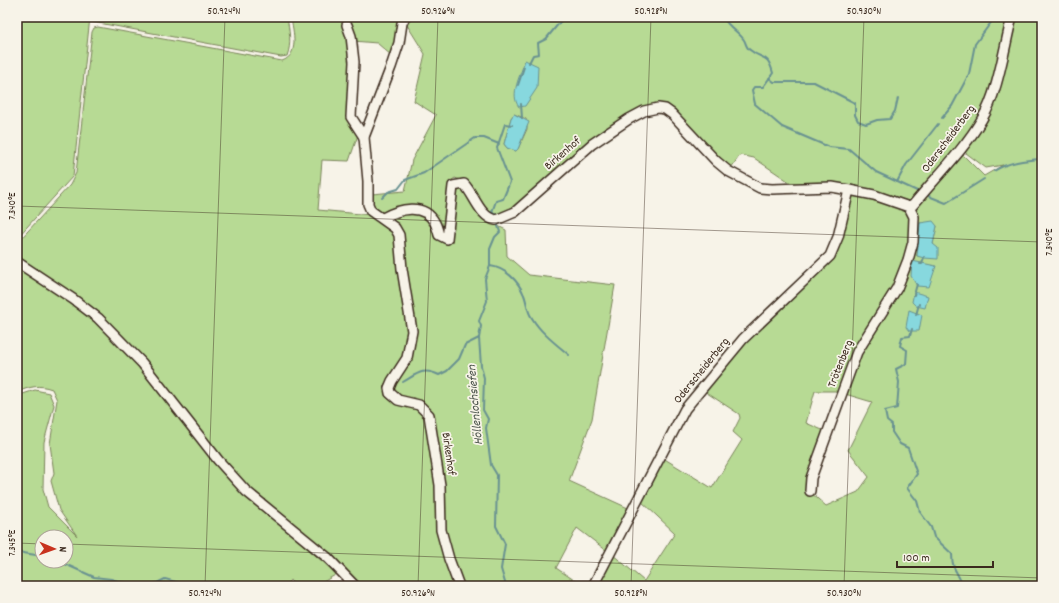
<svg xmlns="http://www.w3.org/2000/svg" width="1059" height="603" font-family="Dekko,sans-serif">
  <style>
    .green { fill: #b7da94; stroke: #798259; fill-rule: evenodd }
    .water { fill: #87d8de; stroke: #699291 }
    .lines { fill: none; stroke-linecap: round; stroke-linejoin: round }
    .stream { stroke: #699291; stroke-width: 2 }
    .minor-casing { stroke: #3b2a1e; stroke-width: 12 }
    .minor { stroke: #f7f3e8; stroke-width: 9 }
    .ticks { fill: none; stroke: #3b2a1e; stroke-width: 1; stroke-opacity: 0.45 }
    .labels { text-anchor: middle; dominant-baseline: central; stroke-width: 3.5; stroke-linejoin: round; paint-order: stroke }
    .street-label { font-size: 12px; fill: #3b2a1e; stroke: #f7f3e8 }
    .water-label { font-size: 13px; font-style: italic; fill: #4e564e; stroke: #f7f3e8 }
    .neatline { fill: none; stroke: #3b2a1e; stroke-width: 1.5 }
    .ticks-label { font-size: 10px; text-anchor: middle; fill: #3b2a1e }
  </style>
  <rect width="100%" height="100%" fill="#f7f3e8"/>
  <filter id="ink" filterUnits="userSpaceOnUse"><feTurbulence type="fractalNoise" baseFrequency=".025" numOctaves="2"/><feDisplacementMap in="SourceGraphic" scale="8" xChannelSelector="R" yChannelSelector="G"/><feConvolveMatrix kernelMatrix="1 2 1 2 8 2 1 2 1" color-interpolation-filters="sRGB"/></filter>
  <g filter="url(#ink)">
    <g class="green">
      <polygon points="17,17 90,17 73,176 17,238"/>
      <path d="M93 17H287C289 30 292 43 287 56L281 57 104 24 93 22Z"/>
      <path d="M291 17H342L345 24 350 60 347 118 358 135 349 161 322 160 318 210 371 215 372 194 405 191 412 160 436 115 414 101 425 54 407 25 411 17H1042V586H596L612 554 644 581 675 533 640 500 663 458 712 488 742 440 733 432 740 418 739 414 704 391 754 333 834 256 850 198 833 185 791 183 754 158 740 155 731 168 716 156 672 109 642 108 517 208 492 218 466 182 455 178 449 182 457 189 463 188 484 219 506 230 507 256 529 275 615 285 592 419 569 481 628 508 607 551 577 528 556 568 583 586H363L302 531 246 486 92 309 58 283 17 258V243L70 185 76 173 92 32 94 28 98 27 282 61C300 55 293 31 291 17ZM987 103 962 150 986 168 1003 165 984 176 960 152ZM514 114 526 119 527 129 518 149 516 151 507 148 504 144 511 118ZM920 223 937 226 933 244 917 256ZM385 383 393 389 395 394 429 415 440 512 427 421C415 399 401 412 385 396ZM815 391H835L872 402 848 450 869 477 858 492 826 506 810 492 827 432 806 423Z"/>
      <path d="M345 17H396C399 30 395 43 392 56L377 43 353 41Z"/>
      <path d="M17 268 79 308 108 333 134 359 243 493 337 574 316 586H296L290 580 285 586H67L48 582 63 586H17V396L35 390 49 393 54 405 44 442 43 489 48 507 77 536 59 510 51 481 54 473 50 444 57 400 52 389C38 384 30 387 17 392ZM42 537H66V561H42Z"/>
    </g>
    <g class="water">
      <path d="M525 60 538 66 537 88 525 106 519 107C509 94 521 75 525 60Z"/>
      <polygon points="514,114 529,122 518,149 516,151 507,148 504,144 511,118"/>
      <polygon points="933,221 937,226 933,244 938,248 938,259 924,258 917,256 920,223"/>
      <polygon points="912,261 936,266 929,287 917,286 911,276"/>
      <polygon points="914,292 928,296 925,308 916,306 912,302"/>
      <polygon points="909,310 922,315 919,331 909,331 906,327"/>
    </g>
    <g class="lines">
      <g class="stream">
        <path d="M723 17C729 28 739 32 744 40 746 43 746 48 750 50 763 61 767 52 773 73L763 87H754L752 90 755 104 782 127 829 147 849 149 876 172 917 191"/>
        <polyline points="529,63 533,55 539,54 538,43 546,39 564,17"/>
        <polyline points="769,78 774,82 814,82 855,103 855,115 858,121 866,124 877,120 890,119 895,111 898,98"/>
        <polyline points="518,85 524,67"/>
        <polyline points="521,104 522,118"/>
        <polyline points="942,118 952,106 969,74 975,44 995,17"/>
        <path d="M994 171C1008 162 1025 160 1042 159"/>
        <polyline points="897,182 906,165 938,124"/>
        <polyline points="926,195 946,203 984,179"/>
        <polyline points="382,198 388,192 398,189 405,180 424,173 475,138 484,138 499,144"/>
        <polyline points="497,215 492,212 496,201 503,199 510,182 497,148 505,124 512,125"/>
        <polyline points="497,223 500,232 495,237 490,249 490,266 485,279 487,301 479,321 481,326 479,338 481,366 484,378 483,410 488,419 486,428 491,465 497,475 496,526 505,544 501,569 506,586"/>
        <polyline points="920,264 922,264 924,257"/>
        <path d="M490 266C505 268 518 280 524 295 527 302 527 312 532 318 541 333 556 344 569 355"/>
        <polyline points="914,295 917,284"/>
        <polyline points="916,315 919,304"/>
        <path d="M912 329 910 336 902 337 900 346 907 350 906 364 896 369 899 382 897 408 885 411 887 421 892 425V432L900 444 908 448 917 474 907 488 917 501 920 512 931 527 934 537 952 554C952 573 959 571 962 586"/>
        <path d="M403 382C417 374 423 367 439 375L447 371 459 359 465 345 479 338"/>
        <polyline points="17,552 42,556"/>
        <polyline points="58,561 94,577 111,579 135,586"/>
        <polyline points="151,586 165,579 190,586"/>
      </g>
      <g class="minor-casing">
        <g id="minor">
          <polyline points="405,17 402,23 399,43 391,67 364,137 368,181 368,204 371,211 395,228 399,235 402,269 412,331 407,358 392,381 389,388 390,393 398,400 419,405 429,415 440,485 441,530 449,559 459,586"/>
          <polyline points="347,25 351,36 354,62 351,117 364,137"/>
          <path d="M383 218C399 209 424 202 435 223 437 227 438 231 439 235L447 239 453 186 464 184C474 194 480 218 496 220L515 212 592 144 629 119 644 111 658 108 665 109 672 114 716 161 728 171 760 188 772 189 832 187 849 190"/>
          <polyline points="17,262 73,299 98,318 142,363 218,460 246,491 328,558 355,586"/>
          <polyline points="810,491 811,478 857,352 897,288 908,260 913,242 914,217 909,207"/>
          <path d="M593 586 685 409 743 339 830 256 838 237 849 190 874 195 909 207 913 205C936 177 964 150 982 119 998 93 1004 48 1012 17"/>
        </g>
      </g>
      <use href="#minor" class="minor"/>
    </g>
  </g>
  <path class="ticks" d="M17 206 1042 242M17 543 42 544M66 544 1042 578M205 586 225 17M418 586 438 17M631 586 651 17M844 586 864 17"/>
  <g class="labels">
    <g class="street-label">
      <text transform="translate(949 139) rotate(-53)">Oderscheiderberg</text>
      <text transform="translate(563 154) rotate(-41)">Birkenhof</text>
      <text transform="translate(841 364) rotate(-68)">Trötenberg</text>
      <text transform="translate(702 371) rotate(-51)">Oderscheiderberg</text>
      <text transform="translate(448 454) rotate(82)">Birkenhof</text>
    </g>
    <g class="water-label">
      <text transform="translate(476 405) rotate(-95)">Höllenlochsiefen</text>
    </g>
  </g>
  <rect width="1059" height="603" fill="none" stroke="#f7f3e8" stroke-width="44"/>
  <g transform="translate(54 549) rotate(92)"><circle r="19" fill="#f7f3e8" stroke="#aca397"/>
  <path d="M0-3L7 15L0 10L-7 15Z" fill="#c8321e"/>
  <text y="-6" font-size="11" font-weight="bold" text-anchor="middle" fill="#3b2a1e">N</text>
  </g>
  <path d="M897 561v6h96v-6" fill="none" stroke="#3b2a1e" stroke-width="2"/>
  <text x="903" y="561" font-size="12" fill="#3b2a1e" stroke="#f7f3e8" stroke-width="3" paint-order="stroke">100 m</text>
  <rect x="22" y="22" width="1015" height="559" class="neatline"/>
  <g class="ticks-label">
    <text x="224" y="14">50.924°N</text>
    <text x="438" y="14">50.926°N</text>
    <text x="651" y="14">50.928°N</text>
    <text x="864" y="14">50.930°N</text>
    <text transform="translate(11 206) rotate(-90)" y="4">7.340°E</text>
    <text transform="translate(1048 242) rotate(-90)" y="4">7.340°E</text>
    <text transform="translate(11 543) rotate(-90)" y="4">7.345°E</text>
    <text x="205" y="596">50.924°N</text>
    <text x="418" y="596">50.926°N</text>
    <text x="631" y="596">50.928°N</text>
    <text x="844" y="596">50.930°N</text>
  </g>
</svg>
